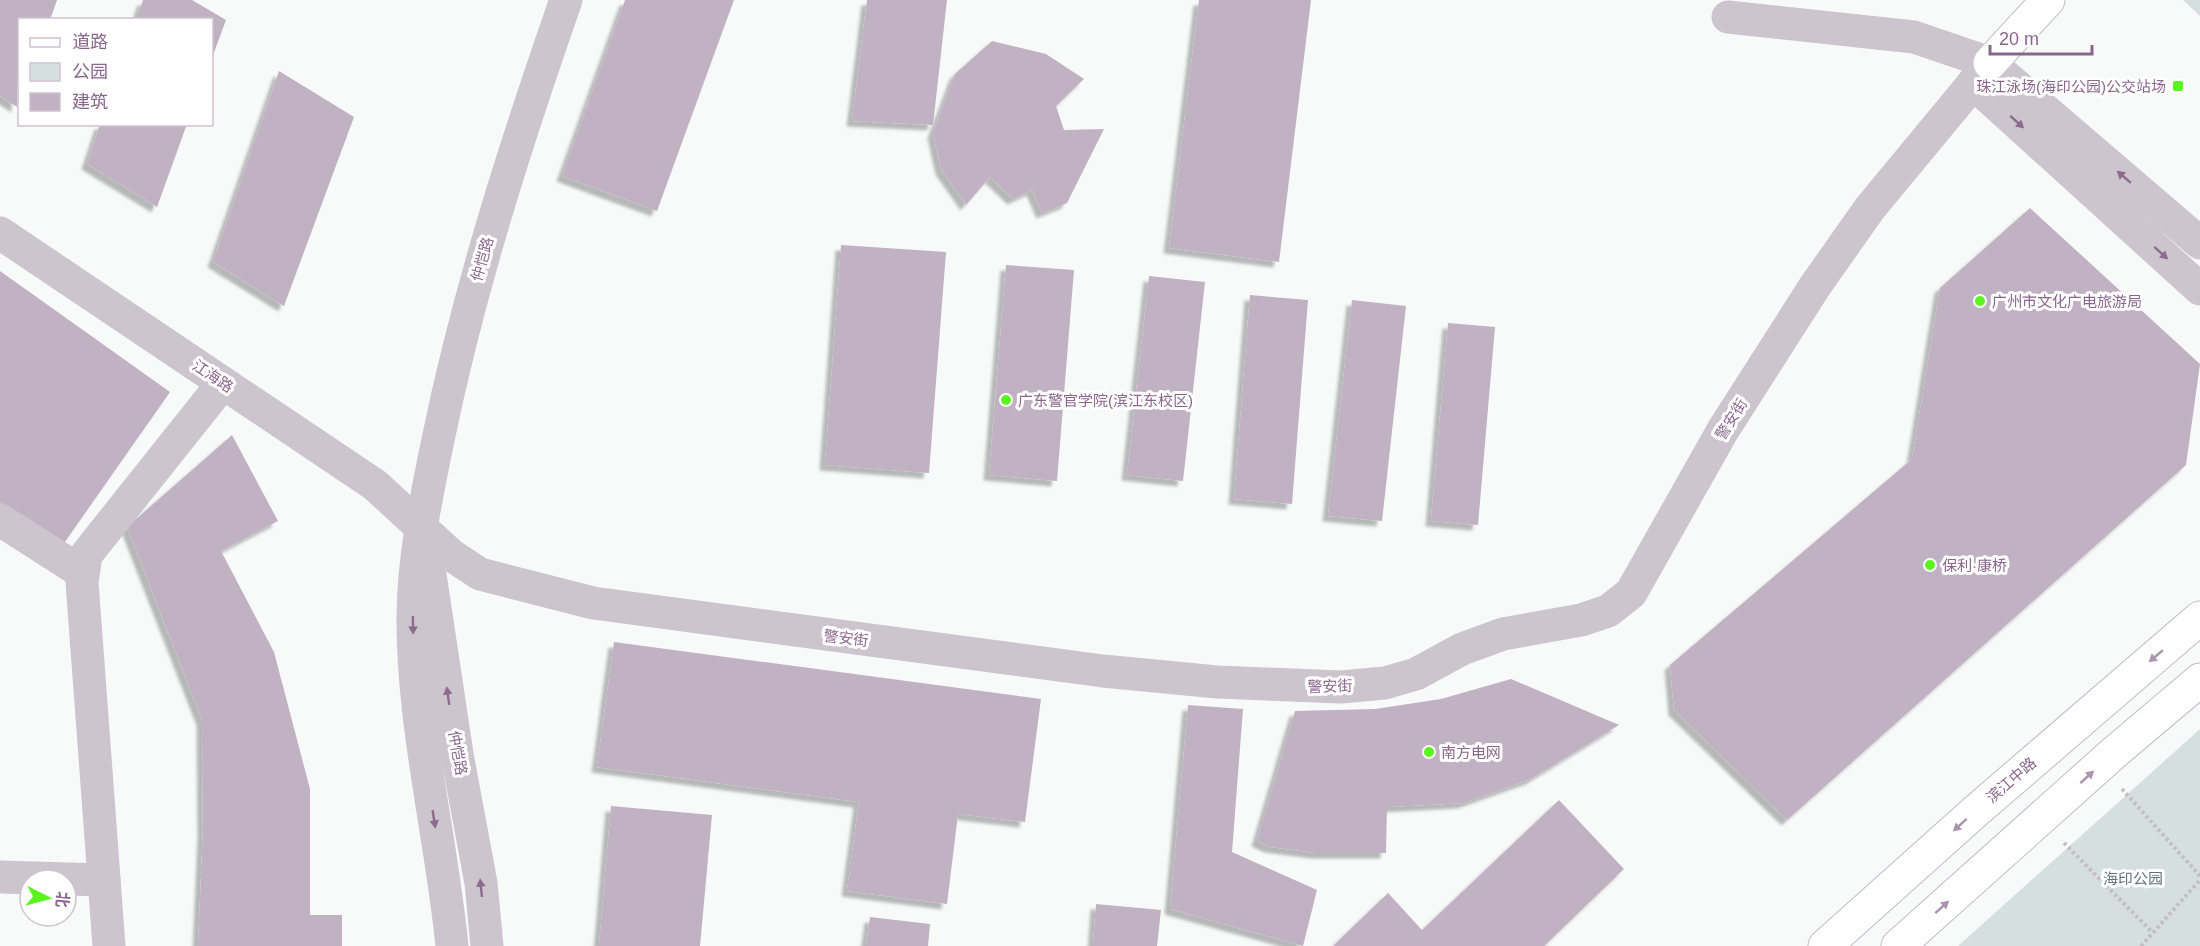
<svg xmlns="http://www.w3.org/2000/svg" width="2200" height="946" font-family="Helvetica,'Noto Sans SC',sans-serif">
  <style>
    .green { fill: #d6dfe0 }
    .building { fill: #c0b2c2; filter: url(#shadow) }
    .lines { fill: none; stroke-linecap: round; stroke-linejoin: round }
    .major-casing { stroke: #c3bac3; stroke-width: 35 }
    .highway-casing { stroke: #c0b8c0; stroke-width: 35 }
    .path { stroke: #c3bdc4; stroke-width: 4; stroke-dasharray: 3 3; stroke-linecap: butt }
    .minor { stroke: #cdc5ce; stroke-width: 33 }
    .major { stroke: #fff; stroke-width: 33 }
    .highway { stroke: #fff; stroke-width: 33 }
    .oneway { fill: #8c6b8f }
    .oneway2 { fill: #ac94ae }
    .poi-dot { fill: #5af41e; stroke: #fff; stroke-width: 2 }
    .labels { text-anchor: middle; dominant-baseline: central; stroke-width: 6; stroke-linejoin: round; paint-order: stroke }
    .poi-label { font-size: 15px; fill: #89668c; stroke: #fff; text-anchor: start }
    .street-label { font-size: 15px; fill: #89668c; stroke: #fff }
    .park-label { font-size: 15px; fill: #62757c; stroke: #fff }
  </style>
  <defs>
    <filter id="shadow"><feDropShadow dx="-5.5" dy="5.5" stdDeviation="1.5" flood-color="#0004"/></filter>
  </defs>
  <rect width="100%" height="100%" fill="#f8faf9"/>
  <g class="green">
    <polygon points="2183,0 2200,0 2200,16"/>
    <polygon points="2200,729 2200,946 1958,946"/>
  </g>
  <g class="building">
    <polygon points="0,0 57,0 50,20 20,20 17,107 0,96"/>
    <polygon points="143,0 192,0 226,20 212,58 212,20 136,20"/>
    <polygon points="625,0 734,0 657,211 562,176"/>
    <polygon points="867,0 947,0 933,125 852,121"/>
    <polygon points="1199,0 1311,0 1279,262 1169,248"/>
    <polygon points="992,41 1046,54 1084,79 1056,106 1064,130 1104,129 1067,203 1042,213 1032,190 1013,199 990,177 966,205 941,169 933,133 955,74"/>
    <polygon points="279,71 354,117 284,306 213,262"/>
    <polygon points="100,124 187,124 157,207 87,164"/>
    <polygon points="2030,208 2200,364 2186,465 1787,820 1674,710 1670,665 1912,459 1940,288"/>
    <polygon points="841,245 946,252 929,473 825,465"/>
    <polygon points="1006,265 1074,270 1057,481 989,475"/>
    <polygon points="0,271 170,392 62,546 0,502"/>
    <polygon points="1149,276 1205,282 1183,481 1127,475"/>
    <polygon points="1250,295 1308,300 1292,504 1234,499"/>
    <polygon points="1352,300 1406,306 1382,521 1328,516"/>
    <polygon points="1448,323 1495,327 1478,525 1431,521"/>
    <polygon points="232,435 278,521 221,551 274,652 310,789 310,915 342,915 342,946 198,946 203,832 202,720 127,527"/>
    <polygon points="614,642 1041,699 1025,822 958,814 947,904 847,891 859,802 597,767"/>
    <polygon points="1511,679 1619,725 1531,779 1463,803 1387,807 1386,853 1317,853 1270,847 1257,841 1295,711 1375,709 1441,699"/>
    <polygon points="1188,705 1243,709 1232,852 1317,890 1303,946 1170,909"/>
    <polygon points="1559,800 1624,869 1544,946 1333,946 1388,893 1422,930"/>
    <polygon points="611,806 712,815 700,946 599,946"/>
    <polygon points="1096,904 1161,910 1157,946 1093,946"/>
    <polygon points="870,917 930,924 928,946 866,946"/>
  </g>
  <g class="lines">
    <g class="major-casing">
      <g id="major">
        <polyline points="1825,946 1977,810 2200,618"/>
        <polyline points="1898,946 2116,751 2200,680"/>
      </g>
    </g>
    <g class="highway-casing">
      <polyline id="highway" points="1990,63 2048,0"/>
    </g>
    <g class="path">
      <polyline points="2122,789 2200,876"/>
      <polyline points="2064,843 2152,932"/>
      <polyline points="2141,946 2200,880"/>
    </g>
    <g class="minor">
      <polyline points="1728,17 1914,37 1990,63 2200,243"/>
      <polyline points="1973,83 2200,289"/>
      <polyline points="0,233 375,485 451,555 480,574 593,603 1103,671 1217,682 1341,687 1385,683 1416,674 1462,649 1503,634 1581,620 1608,611 1631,593 1723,430 1815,286 1870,208 1990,63"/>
      <polyline points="0,520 83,573"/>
      <polyline points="429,568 457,754 481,883 487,946"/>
      <polyline points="0,877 104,880"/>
      <polyline points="109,946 82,582 86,555 223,383"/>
      <path d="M452 946C441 834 412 726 413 613 414 552 427 494 439 435 470 286 516 143 566 0"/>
    </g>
    <use href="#major" class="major"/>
    <use href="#highway" class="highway"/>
  </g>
  <defs><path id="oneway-solid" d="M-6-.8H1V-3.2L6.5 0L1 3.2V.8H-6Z" transform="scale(1.5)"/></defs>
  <g class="oneway">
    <use href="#oneway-solid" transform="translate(2017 122) rotate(42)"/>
    <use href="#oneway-solid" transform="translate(2124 177) rotate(-139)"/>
    <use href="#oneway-solid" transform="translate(2161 253) rotate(42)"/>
    <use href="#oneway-solid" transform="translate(413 625) rotate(89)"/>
    <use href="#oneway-solid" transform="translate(448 696) rotate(-98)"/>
    <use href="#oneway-solid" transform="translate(434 819) rotate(81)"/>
    <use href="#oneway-solid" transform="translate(481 888) rotate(-96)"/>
  </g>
  <g class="oneway2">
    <use href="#oneway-solid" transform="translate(2156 656) rotate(140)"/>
    <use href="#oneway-solid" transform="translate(2087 777) rotate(-42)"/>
    <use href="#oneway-solid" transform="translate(1960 825) rotate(138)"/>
    <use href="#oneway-solid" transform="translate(1942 907) rotate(-42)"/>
  </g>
  <g class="poi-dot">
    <rect x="2172" y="80" width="12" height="12" rx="3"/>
    <circle cx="1980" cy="301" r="6"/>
    <circle cx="1006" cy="400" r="6"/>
    <circle cx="1930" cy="565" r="6"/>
    <circle cx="1429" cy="752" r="6"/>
  </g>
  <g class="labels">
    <g class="poi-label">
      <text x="2166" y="86" text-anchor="end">珠江泳场(海印公园)公交站场</text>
      <text x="1992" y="301">广州市文化广电旅游局</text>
      <text x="1018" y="400">广东警官学院(滨江东校区)</text>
      <text x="1942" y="565">保利·康桥</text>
      <text x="1441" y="752">南方电网</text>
    </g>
    <g class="street-label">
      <text transform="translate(482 259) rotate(-74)">仲恺路</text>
      <text transform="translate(213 376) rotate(34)">江海路</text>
      <text transform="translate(1731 419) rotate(-58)">警安街</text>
      <text transform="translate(846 638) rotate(7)">警安街</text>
      <text transform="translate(1330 686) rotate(-1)">警安街</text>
      <text transform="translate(458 753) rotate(80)">仲恺路</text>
      <text transform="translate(2011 780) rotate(-41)">滨江中路</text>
    </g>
    <g class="park-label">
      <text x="2133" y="878">海印公园</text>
    </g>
  </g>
  <rect x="18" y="18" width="195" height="108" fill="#ffffff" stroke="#d0c2d1" stroke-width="1.5"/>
  <rect x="30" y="38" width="30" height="9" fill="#ffffff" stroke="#d0c2d1" stroke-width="1.5"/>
  <text x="72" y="48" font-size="18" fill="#89668c">道路</text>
  <rect x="30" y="63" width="30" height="18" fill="#d6dfe0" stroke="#d0c2d1" stroke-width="1.5"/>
  <text x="72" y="78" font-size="18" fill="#89668c">公园</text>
  <rect x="30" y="93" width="30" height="18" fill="#c0b2c2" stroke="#d0c2d1" stroke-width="1.5"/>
  <text x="72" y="108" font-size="18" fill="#89668c">建筑</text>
  <g transform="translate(48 898) rotate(96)"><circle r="28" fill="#ffffff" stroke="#d0c2d1" stroke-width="1.5"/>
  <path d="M0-4.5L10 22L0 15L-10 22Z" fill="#5af41e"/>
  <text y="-9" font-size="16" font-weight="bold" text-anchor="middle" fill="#89668c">北</text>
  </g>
  <path d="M1990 45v9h102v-9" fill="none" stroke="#89668c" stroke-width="3"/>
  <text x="1999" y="45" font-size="18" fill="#89668c" stroke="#ffffff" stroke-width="4.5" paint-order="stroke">20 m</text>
</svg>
